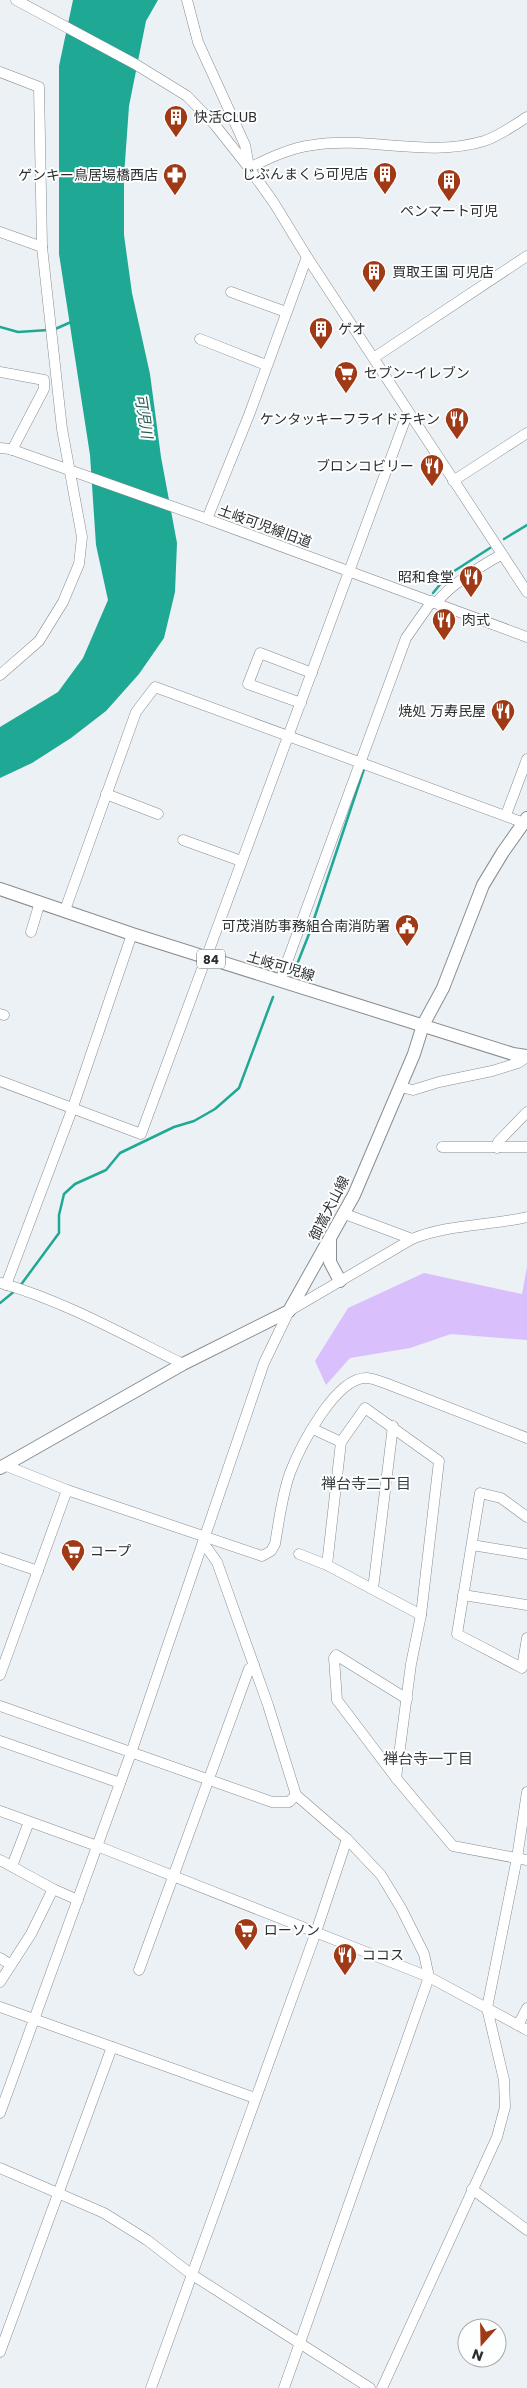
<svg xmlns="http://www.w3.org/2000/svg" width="527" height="2388" font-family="Poppins,'Noto Sans JP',sans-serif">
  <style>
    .green { fill: #d9bffb }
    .water { fill: #1fa894 }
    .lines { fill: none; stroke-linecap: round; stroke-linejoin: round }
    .stream { stroke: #1fa894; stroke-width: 2.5 }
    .minor-casing { stroke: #888d90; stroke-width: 11 }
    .major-casing { stroke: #888d90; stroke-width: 14 }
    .minor { stroke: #fff; stroke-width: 10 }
    .major { stroke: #fff; stroke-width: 12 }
    .labels { text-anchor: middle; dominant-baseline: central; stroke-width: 4; stroke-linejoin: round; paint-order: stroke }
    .shield { fill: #fdfefe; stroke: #6b6c6e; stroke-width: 1 }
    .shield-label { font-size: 12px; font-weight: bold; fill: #2c2e30 }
    .poi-label { font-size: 14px; fill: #2c2e30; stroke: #fdfefe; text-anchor: start }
    .street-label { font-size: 14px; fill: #2c2e30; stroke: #fdfefe }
    .water-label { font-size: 15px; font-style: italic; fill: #285c52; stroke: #fdfefe }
    .neighbourhood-label { font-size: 15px; fill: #393d40; stroke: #fdfefe }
  </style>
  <rect width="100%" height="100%" fill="#ecf1f5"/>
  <polygon class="green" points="527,1267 527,1340 451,1334 410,1348 350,1358 326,1385 315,1361 348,1308 424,1273 522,1294"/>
  <polygon class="water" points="73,0 158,0 146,21 129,106 124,176 124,235 132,293 150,374 161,457 177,543 175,592 164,638 139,674 106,711 71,738 32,763 0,778 0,727 58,692 83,658 108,600 96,545 90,455 59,254 59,66"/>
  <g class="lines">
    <g class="stream">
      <polyline points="0,327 18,332 48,330"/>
      <polyline points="53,330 71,322"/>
      <polyline points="504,539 527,525"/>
      <polyline points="433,593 448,575 490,548"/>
      <polyline points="294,972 309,934 364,769"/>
      <polyline points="20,1286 59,1233 59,1215 64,1194 75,1184 106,1170 120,1153 174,1127 194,1121 215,1109 239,1088 273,997"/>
      <polyline points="0,1303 16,1290"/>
    </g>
    <g class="minor-casing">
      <g id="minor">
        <polyline points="16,0 135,64 187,96 215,125 249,168 274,203 307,257 527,592"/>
        <polyline points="187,0 198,42 245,145 249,167"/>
        <polyline points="0,72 39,87 42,247 62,429 82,537 79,564 63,602 39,641 0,675"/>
        <path d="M249 168C269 158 290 148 313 145 369 136 428 158 484 141 499 136 513 126 527 117"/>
        <polyline points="0,232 42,247"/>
        <polyline points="231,292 286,312"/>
        <polyline points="200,339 266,365"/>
        <polyline points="375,357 527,256"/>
        <polyline points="0,372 44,380 44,389 12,450"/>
        <polyline points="0,448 10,449 199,516 527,637"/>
        <polyline points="453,481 527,433"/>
        <polyline points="207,519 249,415 307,257"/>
        <path d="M436 603C453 582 479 568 502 554"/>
        <polyline points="301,703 248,684 260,653 312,673"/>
        <polyline points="106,794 158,814"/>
        <polyline points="506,815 527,759"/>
        <polyline points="183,840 241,861"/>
        <polyline points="65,910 136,712 155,687 527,824"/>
        <polyline points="31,932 40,902"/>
        <polyline points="280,981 406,638 432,601"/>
        <polyline points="0,1014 4,1015"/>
        <polyline points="0,1081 141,1134 408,412"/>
        <polyline points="400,1087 413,1090 439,1082 492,1071 518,1063 527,1057"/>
        <polyline points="442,1147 527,1147"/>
        <polyline points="497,1148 498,1142 527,1112"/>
        <polyline points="345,1214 412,1239"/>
        <path d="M1 1283C64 1301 124 1335 183 1364"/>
        <polyline points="6,1285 73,1107 132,934"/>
        <polyline points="313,1429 341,1442"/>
        <path d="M4 1465 67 1490 262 1556 271 1551 275 1544C279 1521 282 1495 290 1473 300 1447 335 1378 366 1378 372 1378 379 1381 385 1383L527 1438"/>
        <polyline points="527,1517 501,1498 480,1493 457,1634 522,1668 527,1638"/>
        <polyline points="204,1544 217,1562 268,1705 296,1795 347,1839 381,1875 401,1908 424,1954 429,1977 284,2388"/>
        <polyline points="472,1545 527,1554"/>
        <polyline points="299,1554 327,1565 421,1615"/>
        <polyline points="0,1558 38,1571"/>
        <polyline points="327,1565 341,1442 365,1408 439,1461 421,1615 411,1664 396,1778"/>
        <polyline points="373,1589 393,1426"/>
        <polyline points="463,1595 527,1605"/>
        <polyline points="0,1675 67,1490"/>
        <polyline points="407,1699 336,1655 334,1658 337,1700 396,1778 453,1846 527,1860"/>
        <polyline points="0,1706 272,1802 289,1802 296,1795"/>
        <polyline points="0,1741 120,1783"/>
        <polyline points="0,1811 97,1846 429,1977 527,2030"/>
        <polyline points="0,1860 53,1889 78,1900"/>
        <polyline points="12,1866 29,1822"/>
        <polyline points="0,1958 11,1965"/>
        <polyline points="139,1970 249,1669 254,1665"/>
        <polyline points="0,1982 31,1934 53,1889"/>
        <polyline points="0,2007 255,2098"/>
        <polyline points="518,2025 527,2008"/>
        <path d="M0 2113 131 1753 264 1363 289 1311 412 1239C448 1224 489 1226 527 1217"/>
        <polyline points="0,2168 104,2213 147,2240 191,2274 370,2388"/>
        <polyline points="472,2189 527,2230"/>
        <polyline points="0,2352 112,2047"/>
        <polyline points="151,2388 316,1932 347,1839"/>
        <polyline points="382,2388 497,2137 505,2107 504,2080 487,2008 517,1858 527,1792"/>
      </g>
    </g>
    <g class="major-casing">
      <g id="major">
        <polyline points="0,889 132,934 513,1054 527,1056"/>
        <polyline points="330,1240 330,1262 340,1281"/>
        <polyline points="0,1468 183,1364 289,1311 354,1195 414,1054 423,1025 443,988 483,885 503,852 527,818"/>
      </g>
    </g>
    <use href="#minor" class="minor"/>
    <use href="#major" class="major"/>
  </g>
  <defs>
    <g id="building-pin" transform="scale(1.25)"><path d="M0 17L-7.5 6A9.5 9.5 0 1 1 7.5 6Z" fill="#a03915" stroke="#fdfefe"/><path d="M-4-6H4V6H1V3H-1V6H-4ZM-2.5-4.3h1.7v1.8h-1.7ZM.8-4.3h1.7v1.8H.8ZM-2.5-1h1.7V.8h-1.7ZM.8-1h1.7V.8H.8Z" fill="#fff"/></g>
    <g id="pharmacy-pin" transform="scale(1.25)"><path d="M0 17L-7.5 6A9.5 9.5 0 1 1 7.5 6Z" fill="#a03915" stroke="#fdfefe"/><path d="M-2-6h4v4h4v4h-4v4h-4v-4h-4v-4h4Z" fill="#fff"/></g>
    <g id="supermarket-pin" transform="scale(1.25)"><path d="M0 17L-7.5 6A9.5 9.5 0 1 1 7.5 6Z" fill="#a03915" stroke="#fdfefe"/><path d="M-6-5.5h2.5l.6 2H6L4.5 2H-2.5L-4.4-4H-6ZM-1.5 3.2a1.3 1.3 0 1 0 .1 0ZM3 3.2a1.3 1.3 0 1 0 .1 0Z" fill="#fff"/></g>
    <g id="restaurant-pin" transform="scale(1.25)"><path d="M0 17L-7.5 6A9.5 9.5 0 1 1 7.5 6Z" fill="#a03915" stroke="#fdfefe"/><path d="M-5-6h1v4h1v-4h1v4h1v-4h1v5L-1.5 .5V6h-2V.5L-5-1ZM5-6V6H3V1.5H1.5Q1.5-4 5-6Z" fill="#fff"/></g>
    <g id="civic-pin" transform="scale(1.25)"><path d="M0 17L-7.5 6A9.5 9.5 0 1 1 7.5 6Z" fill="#a03915" stroke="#fdfefe"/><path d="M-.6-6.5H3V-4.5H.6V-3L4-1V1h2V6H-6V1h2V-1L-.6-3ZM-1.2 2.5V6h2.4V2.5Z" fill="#fff"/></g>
  </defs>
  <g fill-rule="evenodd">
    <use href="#building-pin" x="176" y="117"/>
    <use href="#building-pin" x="385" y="174"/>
    <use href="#pharmacy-pin" x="175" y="175"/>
    <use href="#building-pin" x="449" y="181"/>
    <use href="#building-pin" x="374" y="272"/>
    <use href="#building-pin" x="321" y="329"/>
    <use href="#supermarket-pin" x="346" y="373"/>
    <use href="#restaurant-pin" x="457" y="419"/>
    <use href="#restaurant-pin" x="432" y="466"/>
    <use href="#restaurant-pin" x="471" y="577"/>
    <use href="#restaurant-pin" x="444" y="620"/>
    <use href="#restaurant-pin" x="503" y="711"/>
    <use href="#civic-pin" x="407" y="926"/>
    <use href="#supermarket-pin" x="73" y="1551"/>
    <use href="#supermarket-pin" x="246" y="1930"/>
    <use href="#restaurant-pin" x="345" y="1955"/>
  </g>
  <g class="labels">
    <rect class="shield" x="197" y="949.5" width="28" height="19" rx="4"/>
    <g class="shield-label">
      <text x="211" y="959">84</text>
    </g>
    <g class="poi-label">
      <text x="194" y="117">快活CLUB</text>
      <text x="368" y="174" text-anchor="end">じぶんまくら可児店</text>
      <text x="158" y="175" text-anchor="end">ゲンキー鳥居場橋西店</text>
      <text x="449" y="211" text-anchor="middle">ペンマート可児</text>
      <text x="392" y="272">買取王国 可児店</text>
      <text x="338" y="329">ゲオ</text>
      <text x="364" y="373">セブン-イレブン</text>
      <text x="440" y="419" text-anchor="end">ケンタッキーフライドチキン</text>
      <text x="414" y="466" text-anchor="end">ブロンコビリー</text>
      <text x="454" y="577" text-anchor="end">昭和食堂</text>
      <text x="462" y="620">肉式</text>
      <text x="486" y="711" text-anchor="end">焼処 万寿民屋</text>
      <text x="390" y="926" text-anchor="end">可茂消防事務組合南消防署</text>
      <text x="90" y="1551">コープ</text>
      <text x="264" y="1930">ローソン</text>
      <text x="362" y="1955">ココス</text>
    </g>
    <g class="street-label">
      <text transform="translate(265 526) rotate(20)">土岐可児線旧道</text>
      <text transform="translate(281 966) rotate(17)">土岐可児線</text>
      <text transform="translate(329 1208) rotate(-63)">御嵩犬山線</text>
    </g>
    <g class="water-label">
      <text transform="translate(144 416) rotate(81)">可児川</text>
    </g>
    <g class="neighbourhood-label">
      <text x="366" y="1483">禅台寺二丁目</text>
      <text x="428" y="1758">禅台寺一丁目</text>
    </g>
  </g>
  <g transform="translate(482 2343) rotate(200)"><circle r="24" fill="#fdfefe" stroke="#a9abac"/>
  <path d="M0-4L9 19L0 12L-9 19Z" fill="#a03915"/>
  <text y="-8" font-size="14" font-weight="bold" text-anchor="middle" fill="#2c2e30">N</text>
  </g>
</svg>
